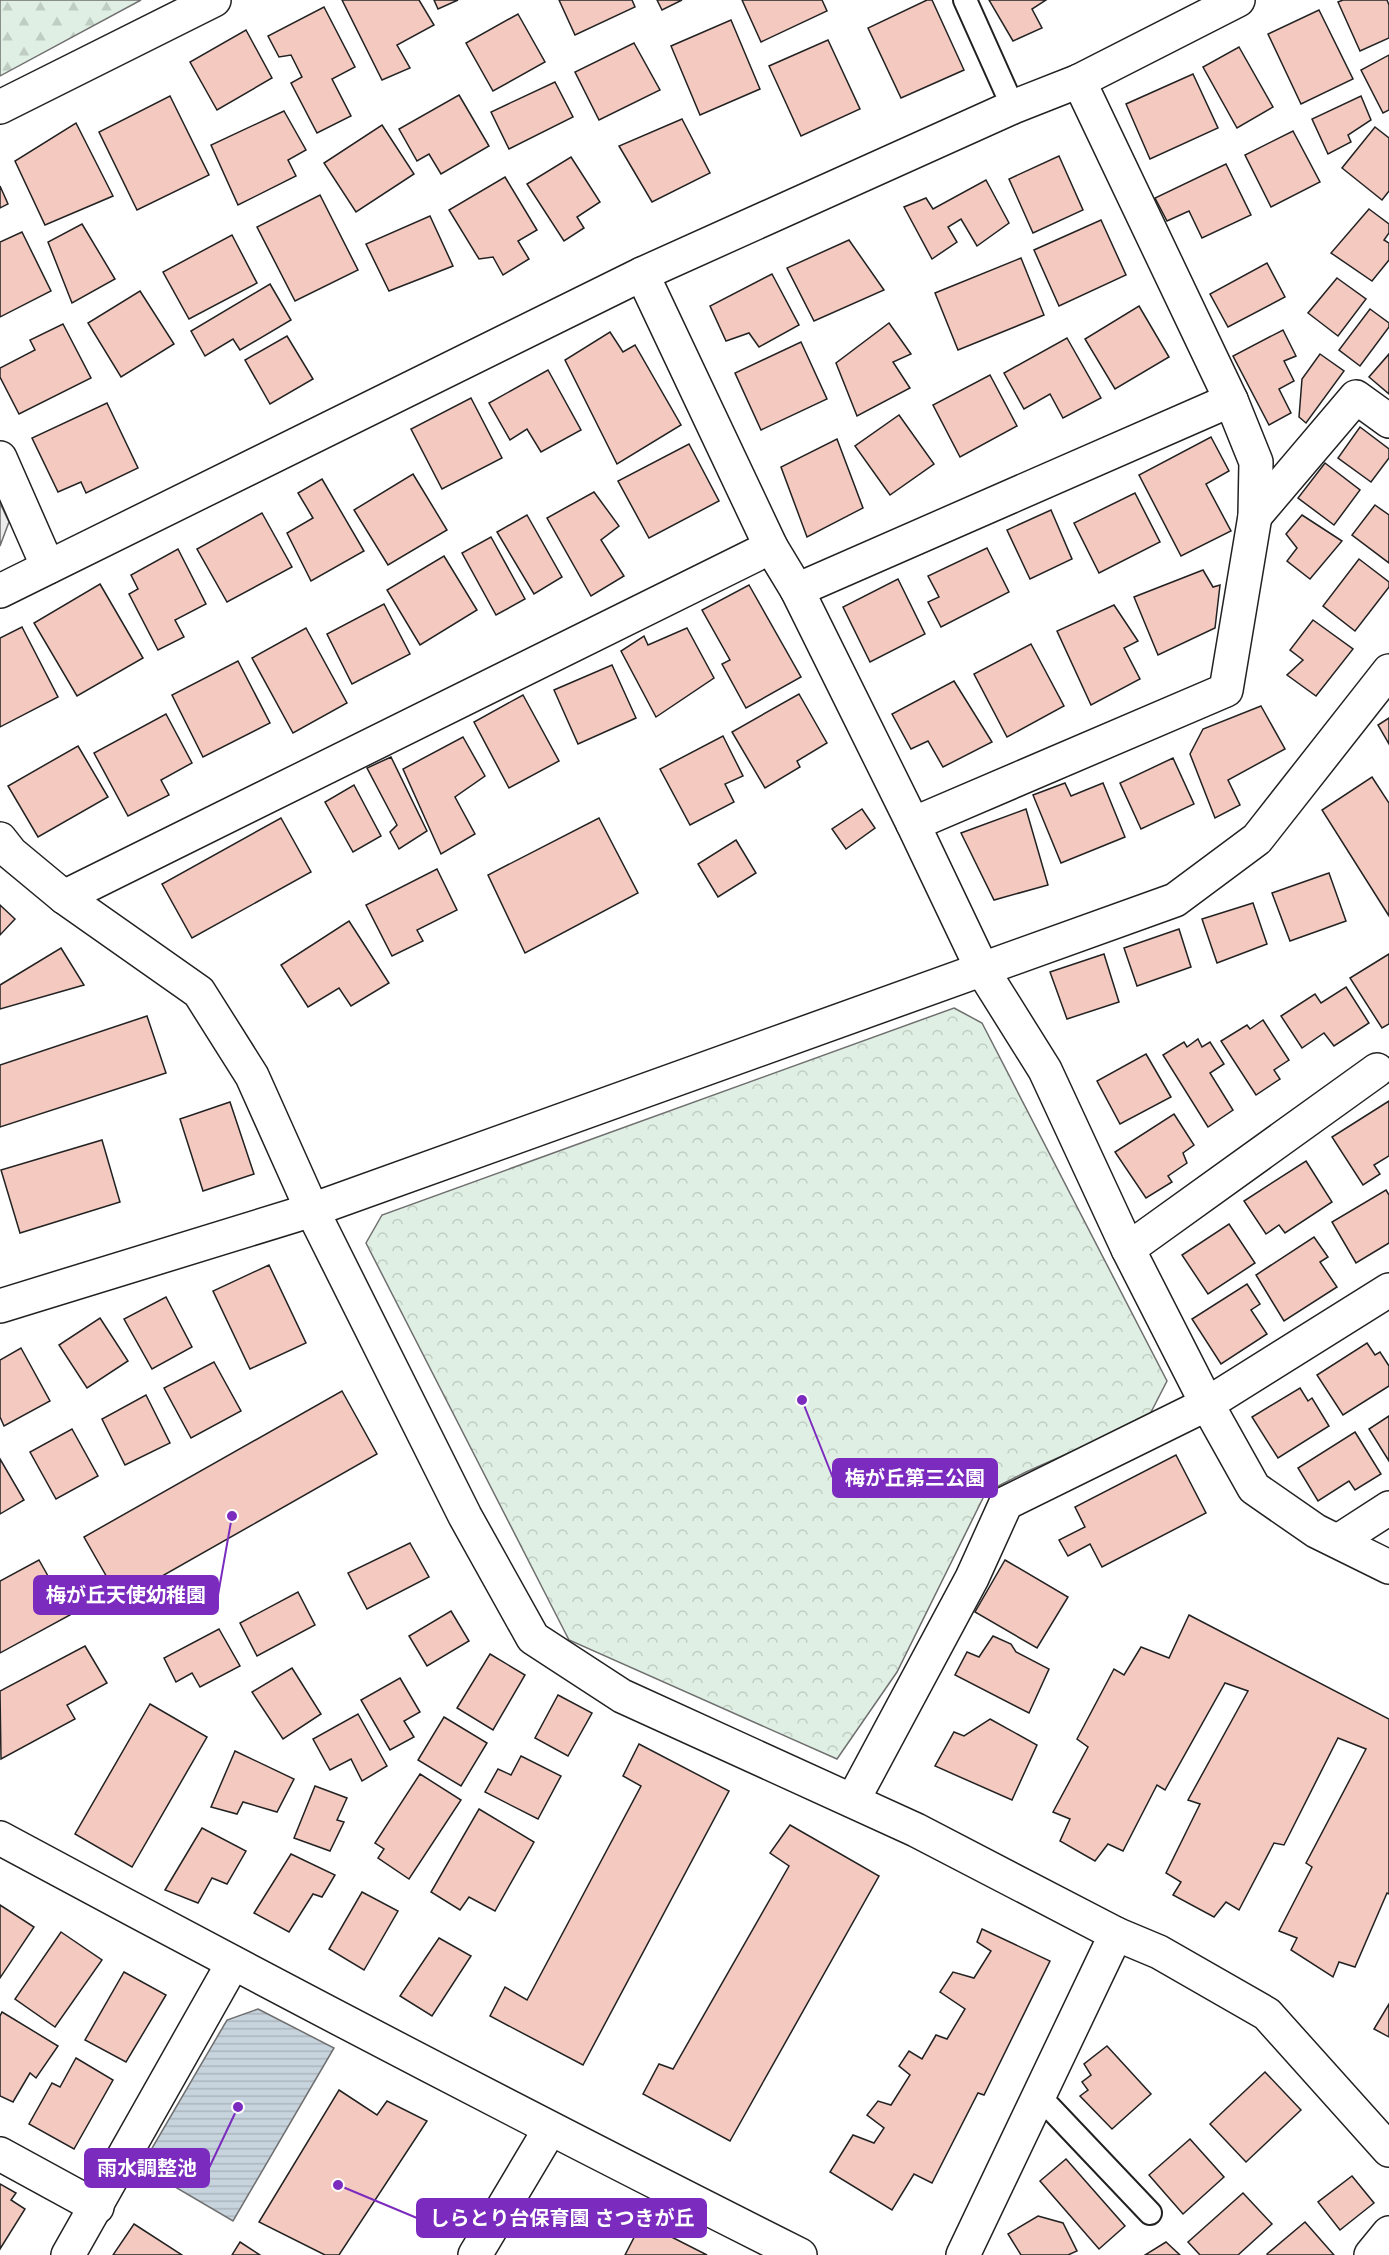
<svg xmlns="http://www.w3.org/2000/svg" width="1389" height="2255" font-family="'Golos Text','Noto Sans JP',sans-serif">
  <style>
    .forest { fill: url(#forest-firs); stroke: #6f6f6f; stroke-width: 1.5 }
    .park { fill: url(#park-crowns); stroke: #6f6f6f; stroke-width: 1.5 }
    .parking { fill: #ededed; stroke: #6f6f6f; stroke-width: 1.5 }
    .water { fill: url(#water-rules); stroke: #6f6f6f; stroke-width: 1.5 }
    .building { fill: #f3c9c0; stroke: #222; stroke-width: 1.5 }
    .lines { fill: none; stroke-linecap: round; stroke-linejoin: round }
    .lane-casing { stroke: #222; stroke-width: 26 }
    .street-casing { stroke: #222; stroke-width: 36 }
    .secondary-casing { stroke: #222; stroke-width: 36 }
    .lane { stroke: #fff; stroke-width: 22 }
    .street { stroke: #fff; stroke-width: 33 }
    .secondary { stroke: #fff; stroke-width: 33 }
    .leader { fill: none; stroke: #7b2cbf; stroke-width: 2 }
    .callout-dot { fill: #7b2cbf; stroke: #fff; stroke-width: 2 }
    .callout { fill: #7b2cbf; stroke: #7b2cbf; stroke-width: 2 }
    .callout-label { font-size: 20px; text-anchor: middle; font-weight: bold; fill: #fff }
  </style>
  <defs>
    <pattern id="forest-firs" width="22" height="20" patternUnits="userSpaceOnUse" patternTransform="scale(1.5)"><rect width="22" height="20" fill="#e0efe3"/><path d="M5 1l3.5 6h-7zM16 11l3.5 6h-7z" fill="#c0cdc2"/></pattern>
    <pattern id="park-crowns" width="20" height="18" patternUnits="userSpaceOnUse" patternTransform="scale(1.5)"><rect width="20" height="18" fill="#e0efe3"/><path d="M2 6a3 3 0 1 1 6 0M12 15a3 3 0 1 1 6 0" fill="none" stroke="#c0cdc2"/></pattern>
    <pattern id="water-rules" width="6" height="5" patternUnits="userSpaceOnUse" patternTransform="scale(1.5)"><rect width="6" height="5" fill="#c7d3dd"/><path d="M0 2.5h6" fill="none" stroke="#abb5bd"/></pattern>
  </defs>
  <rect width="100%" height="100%" fill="#fff"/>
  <polygon class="forest" points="0,0 141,0 0,76"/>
  <polygon class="park" points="954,1008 982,1023 1167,1381 1148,1418 1026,1472 986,1492 897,1672 837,1759 569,1640 366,1243 382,1215"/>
  <polygon class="parking" points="0,503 9,522 0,546"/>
  <polygon class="water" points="258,2009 334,2048 233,2221 141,2167 227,2020"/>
  <g class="building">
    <polygon points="342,0 419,0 434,25 397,45 410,68 382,80"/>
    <polygon points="434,0 458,0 438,9"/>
    <polygon points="559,0 632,0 635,7 575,35"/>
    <polygon points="657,0 682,0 662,10"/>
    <polygon points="742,0 822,0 827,11 761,42"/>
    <polygon points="927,0 932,0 964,70 901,98 868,28"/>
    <polygon points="989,0 1046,0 1032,9 1042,28 1013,41"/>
    <polygon points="1343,0 1387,0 1389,5 1389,38 1360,51 1338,2"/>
    <polygon points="324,7 355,67 332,79 351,116 317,133 291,83 302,77 291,55 279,57 268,36"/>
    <polygon points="1319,10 1353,79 1301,104 1268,34"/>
    <polygon points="518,14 545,62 493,91 466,43"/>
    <polygon points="731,20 760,89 700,115 671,46"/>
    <polygon points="246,30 272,78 217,110 190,62"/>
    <polygon points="828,40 860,109 801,136 769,66"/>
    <polygon points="634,43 660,90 599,120 575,72"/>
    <polygon points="1239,47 1273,107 1237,128 1203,67"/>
    <polygon points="1389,55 1389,110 1383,113 1361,70"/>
    <polygon points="1193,74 1218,128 1150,159 1126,104"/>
    <polygon points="555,82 573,117 509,149 491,112"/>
    <polygon points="459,95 489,146 441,174 429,154 417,161 399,129"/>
    <polygon points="170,96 209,175 137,210 99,132"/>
    <polygon points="1361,96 1371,120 1348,135 1351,142 1328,154 1312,119"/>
    <polygon points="284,111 306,150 288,160 296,176 238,205 211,145"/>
    <polygon points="682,119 710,173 652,202 619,146"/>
    <polygon points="76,123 113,196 45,225 15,161"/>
    <polygon points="382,125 414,174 356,212 324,163"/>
    <polygon points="1375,127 1389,138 1389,191 1382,200 1342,168"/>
    <polygon points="1293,131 1320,182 1271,207 1245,155"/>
    <polygon points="1059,156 1083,210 1033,233 1009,179"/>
    <polygon points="571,157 600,202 577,217 584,228 564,241 527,184"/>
    <polygon points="1226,164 1251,215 1202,238 1189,211 1167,221 1155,198"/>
    <polygon points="505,177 537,230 518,241 529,259 503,275 493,257 479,259 449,210"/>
    <polygon points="986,180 1009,223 977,246 961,219 948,227 957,242 932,259 904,207 926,198 933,209"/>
    <polygon points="0,186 8,204 0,208"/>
    <polygon points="320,195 358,270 295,301 257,227"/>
    <polygon points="1369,209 1389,224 1389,233 1384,240 1389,243 1389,260 1372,281 1331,253"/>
    <polygon points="430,216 453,266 389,291 366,244"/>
    <polygon points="1101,220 1126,275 1059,306 1034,250"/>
    <polygon points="82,224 115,279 72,303 48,242"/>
    <polygon points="22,232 51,291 0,317 0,242"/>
    <polygon points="232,235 257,283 189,319 163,272"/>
    <polygon points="849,240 884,290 814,321 787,268"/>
    <polygon points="1021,258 1044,315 958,350 935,293"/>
    <polygon points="1267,263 1285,297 1228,327 1210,294"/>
    <polygon points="772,274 799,325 759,347 749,333 726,341 710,306"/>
    <polygon points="1337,278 1366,299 1338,336 1308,313"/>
    <polygon points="270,284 291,320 240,350 233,339 205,356 191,331"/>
    <polygon points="140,291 174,344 121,377 88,323"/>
    <polygon points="1139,306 1169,357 1115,389 1085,339"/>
    <polygon points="1370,309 1389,323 1389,327 1360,366 1339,350"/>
    <polygon points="889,323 911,354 893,362 910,388 857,416 836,363"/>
    <polygon points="63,324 91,378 19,414 0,377 0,368 35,350 30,340"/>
    <polygon points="1283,330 1296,356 1284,361 1294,381 1279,389 1291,413 1269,425 1233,356"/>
    <polygon points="610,332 623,352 635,345 681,425 617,464 565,360"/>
    <polygon points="287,336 313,379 270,404 245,360"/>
    <polygon points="1067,338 1101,398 1063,418 1050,394 1024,409 1004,373"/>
    <polygon points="801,342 827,399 761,430 735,373"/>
    <polygon points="1320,354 1344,371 1306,423 1299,417 1302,379"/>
    <polygon points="1389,354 1389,394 1369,377"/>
    <polygon points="548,370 581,430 541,452 527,429 510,440 489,403"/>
    <polygon points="990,375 1017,426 960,457 933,405"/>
    <polygon points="471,398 502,458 442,489 411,429"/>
    <polygon points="107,403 138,468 86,493 81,482 58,492 32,438"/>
    <polygon points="899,415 934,464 890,495 855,446"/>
    <polygon points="1360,427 1389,449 1389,458 1371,482 1338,458"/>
    <polygon points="1211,437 1229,471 1206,484 1231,531 1181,556 1139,475"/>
    <polygon points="837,439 863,508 807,537 781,467"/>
    <polygon points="689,444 719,501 649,538 618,481"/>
    <polygon points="1325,463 1360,490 1334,525 1298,498"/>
    <polygon points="413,474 447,530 388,565 354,510"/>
    <polygon points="322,479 364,551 311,581 287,533 313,518 298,493"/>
    <polygon points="594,492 619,526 601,540 624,576 591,596 547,518"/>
    <polygon points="1135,493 1160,542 1099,573 1074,523"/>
    <polygon points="1375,505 1389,515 1389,563 1352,535"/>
    <polygon points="1051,510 1072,559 1030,579 1007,530"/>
    <polygon points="262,513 292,567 227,602 197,549"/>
    <polygon points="527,515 562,577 534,594 497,532"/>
    <polygon points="1302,515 1342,541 1310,579 1287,561 1297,548 1286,534"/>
    <polygon points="491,537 525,599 496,615 462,553"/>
    <polygon points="987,548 1009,592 941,627 928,602 939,597 928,576"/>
    <polygon points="178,549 206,604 175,620 184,637 158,650 129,594 138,589 131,575"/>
    <polygon points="444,556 477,610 420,645 387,590"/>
    <polygon points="1359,559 1389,582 1389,587 1355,631 1323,606"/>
    <polygon points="1203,570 1213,587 1220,585 1215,628 1158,655 1134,597"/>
    <polygon points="898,579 925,634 870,662 843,607"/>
    <polygon points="100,584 143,658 77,696 34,623"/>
    <polygon points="749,585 801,677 746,708 722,664 730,660 702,610"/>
    <polygon points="384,604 410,654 352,684 327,634"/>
    <polygon points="1114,605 1138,641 1124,648 1140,679 1091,705 1057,631"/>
    <polygon points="1313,620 1353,649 1316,696 1287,675 1303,660 1290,650"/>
    <polygon points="22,627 58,697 0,727 0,638"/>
    <polygon points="306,628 347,703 293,733 252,658"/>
    <polygon points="687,628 714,678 656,717 621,651 644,636 648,645"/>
    <polygon points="1031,644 1064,706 1007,737 974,674"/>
    <polygon points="238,661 270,723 203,757 172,695"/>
    <polygon points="612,665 636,718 578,744 554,690"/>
    <polygon points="954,681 992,742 943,767 928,741 911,749 892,714"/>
    <polygon points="799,694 827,743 797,761 800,767 765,788 732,732"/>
    <polygon points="523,695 559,761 509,788 474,722"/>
    <polygon points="1261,706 1285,749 1228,780 1240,805 1215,818 1190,754 1203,729"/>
    <polygon points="166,714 192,763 161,780 169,795 128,816 94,753"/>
    <polygon points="1389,718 1389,744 1378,725"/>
    <polygon points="723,736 743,776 725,784 734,802 690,825 660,769"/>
    <polygon points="463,737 485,776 455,797 475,834 441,854 403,769"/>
    <polygon points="78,746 108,797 38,837 8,786"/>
    <polygon points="391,757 427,831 399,849 390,832 397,825 367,768"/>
    <polygon points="1173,758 1194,804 1141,829 1120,783"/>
    <polygon points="1372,777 1389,803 1389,916 1322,810"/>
    <polygon points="1065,783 1071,796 1103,783 1125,837 1061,863 1033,795"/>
    <polygon points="354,785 381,836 353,852 325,802"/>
    <polygon points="862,809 875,828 846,849 832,829"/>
    <polygon points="1026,809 1048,885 994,900 961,833"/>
    <polygon points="281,818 311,872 192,938 162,884"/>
    <polygon points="599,818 638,893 525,953 488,875"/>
    <polygon points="736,840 756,873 718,897 698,864"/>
    <polygon points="437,869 457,910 417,930 423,941 392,956 366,905"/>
    <polygon points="1329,873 1346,921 1290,941 1272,893"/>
    <polygon points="1253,903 1267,944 1217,963 1202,919"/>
    <polygon points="0,905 15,919 0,935"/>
    <polygon points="349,921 389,983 351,1006 339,988 308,1007 281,965"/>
    <polygon points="1179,929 1191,967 1137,986 1124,948"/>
    <polygon points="61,948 84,985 0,1009 0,985"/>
    <polygon points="1104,954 1119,1002 1067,1019 1050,972"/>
    <polygon points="1389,954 1389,1024 1382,1028 1350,978"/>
    <polygon points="1346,987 1369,1023 1334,1046 1324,1033 1302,1048 1281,1016 1315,994 1321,1003"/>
    <polygon points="147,1016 166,1073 0,1127 0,1065"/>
    <polygon points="1263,1020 1289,1060 1274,1070 1280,1079 1256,1095 1221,1041 1247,1025 1250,1029"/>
    <polygon points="1198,1039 1202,1047 1210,1042 1224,1064 1210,1073 1233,1110 1208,1127 1163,1055 1184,1042 1187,1047"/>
    <polygon points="1146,1054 1171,1097 1120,1124 1097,1081"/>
    <polygon points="1389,1101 1389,1156 1374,1165 1380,1174 1363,1185 1332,1137"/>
    <polygon points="230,1102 254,1174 203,1191 180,1119"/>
    <polygon points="1174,1114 1194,1145 1183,1153 1187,1163 1168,1176 1172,1182 1146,1198 1115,1152"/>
    <polygon points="102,1140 120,1202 20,1233 1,1170"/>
    <polygon points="1306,1161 1332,1202 1285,1233 1279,1225 1266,1234 1244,1201"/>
    <polygon points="1386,1190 1389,1195 1389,1243 1356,1263 1332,1222"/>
    <polygon points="1229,1224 1255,1263 1208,1294 1182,1255"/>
    <polygon points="1314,1237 1328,1257 1320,1262 1337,1287 1284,1321 1256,1275"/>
    <polygon points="269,1265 306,1343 250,1369 213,1291"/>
    <polygon points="1247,1284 1260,1304 1251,1310 1267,1334 1221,1364 1192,1319"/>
    <polygon points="166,1297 192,1347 152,1369 124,1319"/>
    <polygon points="100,1318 128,1361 87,1388 59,1345"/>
    <polygon points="1367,1343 1375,1355 1380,1352 1389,1366 1389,1386 1343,1415 1317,1375"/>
    <polygon points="21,1348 50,1401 4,1426 0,1417 0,1360"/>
    <polygon points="214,1362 241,1411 191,1438 164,1388"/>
    <polygon points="1300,1388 1308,1401 1312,1398 1329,1426 1278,1458 1252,1417"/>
    <polygon points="342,1391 377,1454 120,1600 84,1537"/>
    <polygon points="146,1395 170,1443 125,1465 102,1419"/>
    <polygon points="1389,1416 1389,1461 1369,1429"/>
    <polygon points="72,1429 98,1476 56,1499 30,1452"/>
    <polygon points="1355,1432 1381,1474 1355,1490 1349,1481 1318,1501 1298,1468"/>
    <polygon points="1176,1455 1206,1513 1102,1567 1090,1544 1068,1556 1059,1540 1085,1527 1075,1507"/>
    <polygon points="0,1459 24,1500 0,1514"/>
    <polygon points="410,1543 429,1577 367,1609 348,1573"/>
    <polygon points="39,1560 70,1615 0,1653 0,1581"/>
    <polygon points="1005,1560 1068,1597 1037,1648 975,1612"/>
    <polygon points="298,1592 315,1625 257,1656 240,1623"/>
    <polygon points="451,1611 469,1641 427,1666 409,1636"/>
    <polygon points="1189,1615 1389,1719 1389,1894 1387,1893 1355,1967 1339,1962 1333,1977 1291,1950 1297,1938 1279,1931 1312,1867 1306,1863 1366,1749 1338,1738 1284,1845 1274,1843 1239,1910 1226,1902 1214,1917 1173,1895 1181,1882 1166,1873 1200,1804 1188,1800 1248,1691 1225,1683 1165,1790 1157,1785 1123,1851 1108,1844 1095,1861 1060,1841 1070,1819 1053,1812 1088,1747 1077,1739 1114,1669 1124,1675 1141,1647 1169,1658"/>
    <polygon points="219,1629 240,1666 200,1687 192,1673 176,1682 164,1658"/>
    <polygon points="993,1636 1011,1644 1016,1652 1049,1669 1029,1713 955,1675 967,1652 979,1657"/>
    <polygon points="85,1646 107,1683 67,1705 75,1719 1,1759 0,1691"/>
    <polygon points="490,1654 525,1675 493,1730 457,1708"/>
    <polygon points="292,1668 321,1714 283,1739 252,1692"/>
    <polygon points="400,1678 420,1712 404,1721 414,1737 390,1750 361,1700"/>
    <polygon points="558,1695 592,1713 568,1756 535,1738"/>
    <polygon points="150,1704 207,1737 132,1867 75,1834"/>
    <polygon points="358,1714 387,1766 362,1781 351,1759 330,1770 313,1739"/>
    <polygon points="444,1717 487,1743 461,1786 418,1760"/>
    <polygon points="990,1719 1037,1745 1012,1800 935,1766 954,1732 964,1736"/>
    <polygon points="639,1744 729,1791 583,2065 490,2016 505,1987 527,2000 641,1786 623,1776"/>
    <polygon points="235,1751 294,1779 277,1812 243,1802 237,1814 211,1807"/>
    <polygon points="521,1756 561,1776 538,1819 485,1792 498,1769 511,1775"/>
    <polygon points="420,1774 461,1800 409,1879 378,1858 384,1849 375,1843"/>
    <polygon points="315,1786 347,1798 337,1820 344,1822 330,1851 294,1838"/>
    <polygon points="479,1809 534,1842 495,1911 469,1897 460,1910 431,1892"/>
    <polygon points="790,1825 879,1876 730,2141 643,2094 659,2064 673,2069 789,1866 770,1853"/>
    <polygon points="202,1828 246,1851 227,1884 212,1878 198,1903 165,1890"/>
    <polygon points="291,1854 335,1875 322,1897 313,1894 289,1932 254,1913"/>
    <polygon points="362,1892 398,1911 364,1970 329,1949"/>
    <polygon points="0,1905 34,1927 0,1978"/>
    <polygon points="982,1929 1050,1961 984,2095 978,2093 932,2183 914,2174 892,2210 830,2172 853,2135 874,2143 884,2128 867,2115 878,2101 891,2105 910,2075 899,2066 909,2051 922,2059 936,2035 947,2039 965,2009 940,1992 953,1972 974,1978 991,1951 977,1942"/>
    <polygon points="61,1932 102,1960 55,2027 15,1999"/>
    <polygon points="439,1938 471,1956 432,2016 400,1996"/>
    <polygon points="124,1972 166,1995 126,2062 85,2040"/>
    <polygon points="1389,2004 1389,2037 1374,2029"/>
    <polygon points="2,2012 58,2046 36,2078 30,2073 13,2102 0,2096 0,2016"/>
    <polygon points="1107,2046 1151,2094 1112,2129 1080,2096 1088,2090 1082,2082 1091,2075 1084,2064"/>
    <polygon points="76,2058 113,2080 74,2149 29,2124 52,2083 60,2087"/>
    <polygon points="1265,2072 1301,2110 1246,2162 1210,2124"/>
    <polygon points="339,2090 377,2115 387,2101 427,2121 339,2255 325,2255 259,2222"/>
    <polygon points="1190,2139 1224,2177 1183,2214 1149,2175"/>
    <polygon points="1066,2159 1125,2226 1099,2249 1040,2181"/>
    <polygon points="1352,2176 1374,2203 1340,2230 1318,2202"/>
    <polygon points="0,2184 16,2193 11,2200 25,2209 0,2249"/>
    <polygon points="1243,2193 1272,2224 1238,2255 1200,2255 1188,2242"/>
    <polygon points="1038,2216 1063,2223 1077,2251 1068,2255 1021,2255 1008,2234"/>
    <polygon points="642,2222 707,2255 625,2255"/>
    <polygon points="1305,2222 1334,2255 1268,2255 1267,2254"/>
    <polygon points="134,2224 182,2255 113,2255"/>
    <polygon points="240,2242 260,2255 232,2255"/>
    <polygon points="1166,2242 1180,2255 1145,2255"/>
  </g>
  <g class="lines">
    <g class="lane-casing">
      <g id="lane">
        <polyline points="965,0 1013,107"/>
        <polyline points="1039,2096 1150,2213"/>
      </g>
    </g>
    <g class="street-casing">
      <g id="street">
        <polyline points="0,107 214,0"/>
        <polyline points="642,274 771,547 797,590 913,824 983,971 1045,1070 1128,1249 1207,1404 1254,1488 1316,1531 1389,1567"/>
        <polyline points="0,458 48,567"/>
        <polyline points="1255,516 1356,397 1389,421"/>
        <polyline points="797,590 1231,400"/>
        <polyline points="913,824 1226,690 1255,516 1256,462 1231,400 1079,81"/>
        <polyline points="0,839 11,853 64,897 199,992 252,1076 312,1210 465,1516 533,1638 622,1696 916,1830 1116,1934 1159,1952 1267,2014 1389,2150"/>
        <polyline points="64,897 771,547"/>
        <polyline points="1128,1249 1377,1070"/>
        <polyline points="0,1306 312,1210 1175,900 1257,839 1389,671"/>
        <polyline points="1338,1541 1389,1508"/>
        <polyline points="853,1800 972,1578 1006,1503 1207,1404 1389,1290"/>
        <polyline points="0,2154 97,2207"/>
        <polyline points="68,2255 233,1963"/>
        <polyline points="475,2255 550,2129"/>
        <polyline points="963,2255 1116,1934"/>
        <polyline points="1371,2255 1389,2233"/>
      </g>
    </g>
    <g class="secondary-casing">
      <g id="secondary">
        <polyline points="0,591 642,274 1013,107 1079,81 1238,0"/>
        <path d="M0 1838C265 1981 531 2120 800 2255"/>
      </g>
    </g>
    <use href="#lane" class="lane"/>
    <use href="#street" class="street"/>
    <use href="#secondary" class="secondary"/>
  </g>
  <path class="leader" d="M802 1400L833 1478M232 1516L218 1595M238 2107L209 2168M338 2185L417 2218"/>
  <g class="callout-dot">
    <circle cx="802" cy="1400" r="6"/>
    <circle cx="232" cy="1516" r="6"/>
    <circle cx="238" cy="2107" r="6"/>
    <circle cx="338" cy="2185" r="6"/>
  </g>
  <g class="callout">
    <rect x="833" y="1459" width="164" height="38" rx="6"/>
    <rect x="34" y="1576" width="184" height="38" rx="6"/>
    <rect x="85" y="2149" width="124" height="38" rx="6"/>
    <rect x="417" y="2199" width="289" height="38" rx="6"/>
  </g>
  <g class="callout-label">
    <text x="915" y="1485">梅が丘第三公園</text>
    <text x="126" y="1602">梅が丘天使幼稚園</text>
    <text x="147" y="2175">雨水調整池</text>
    <text x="562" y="2225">しらとり台保育園 さつきが丘</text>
  </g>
</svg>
